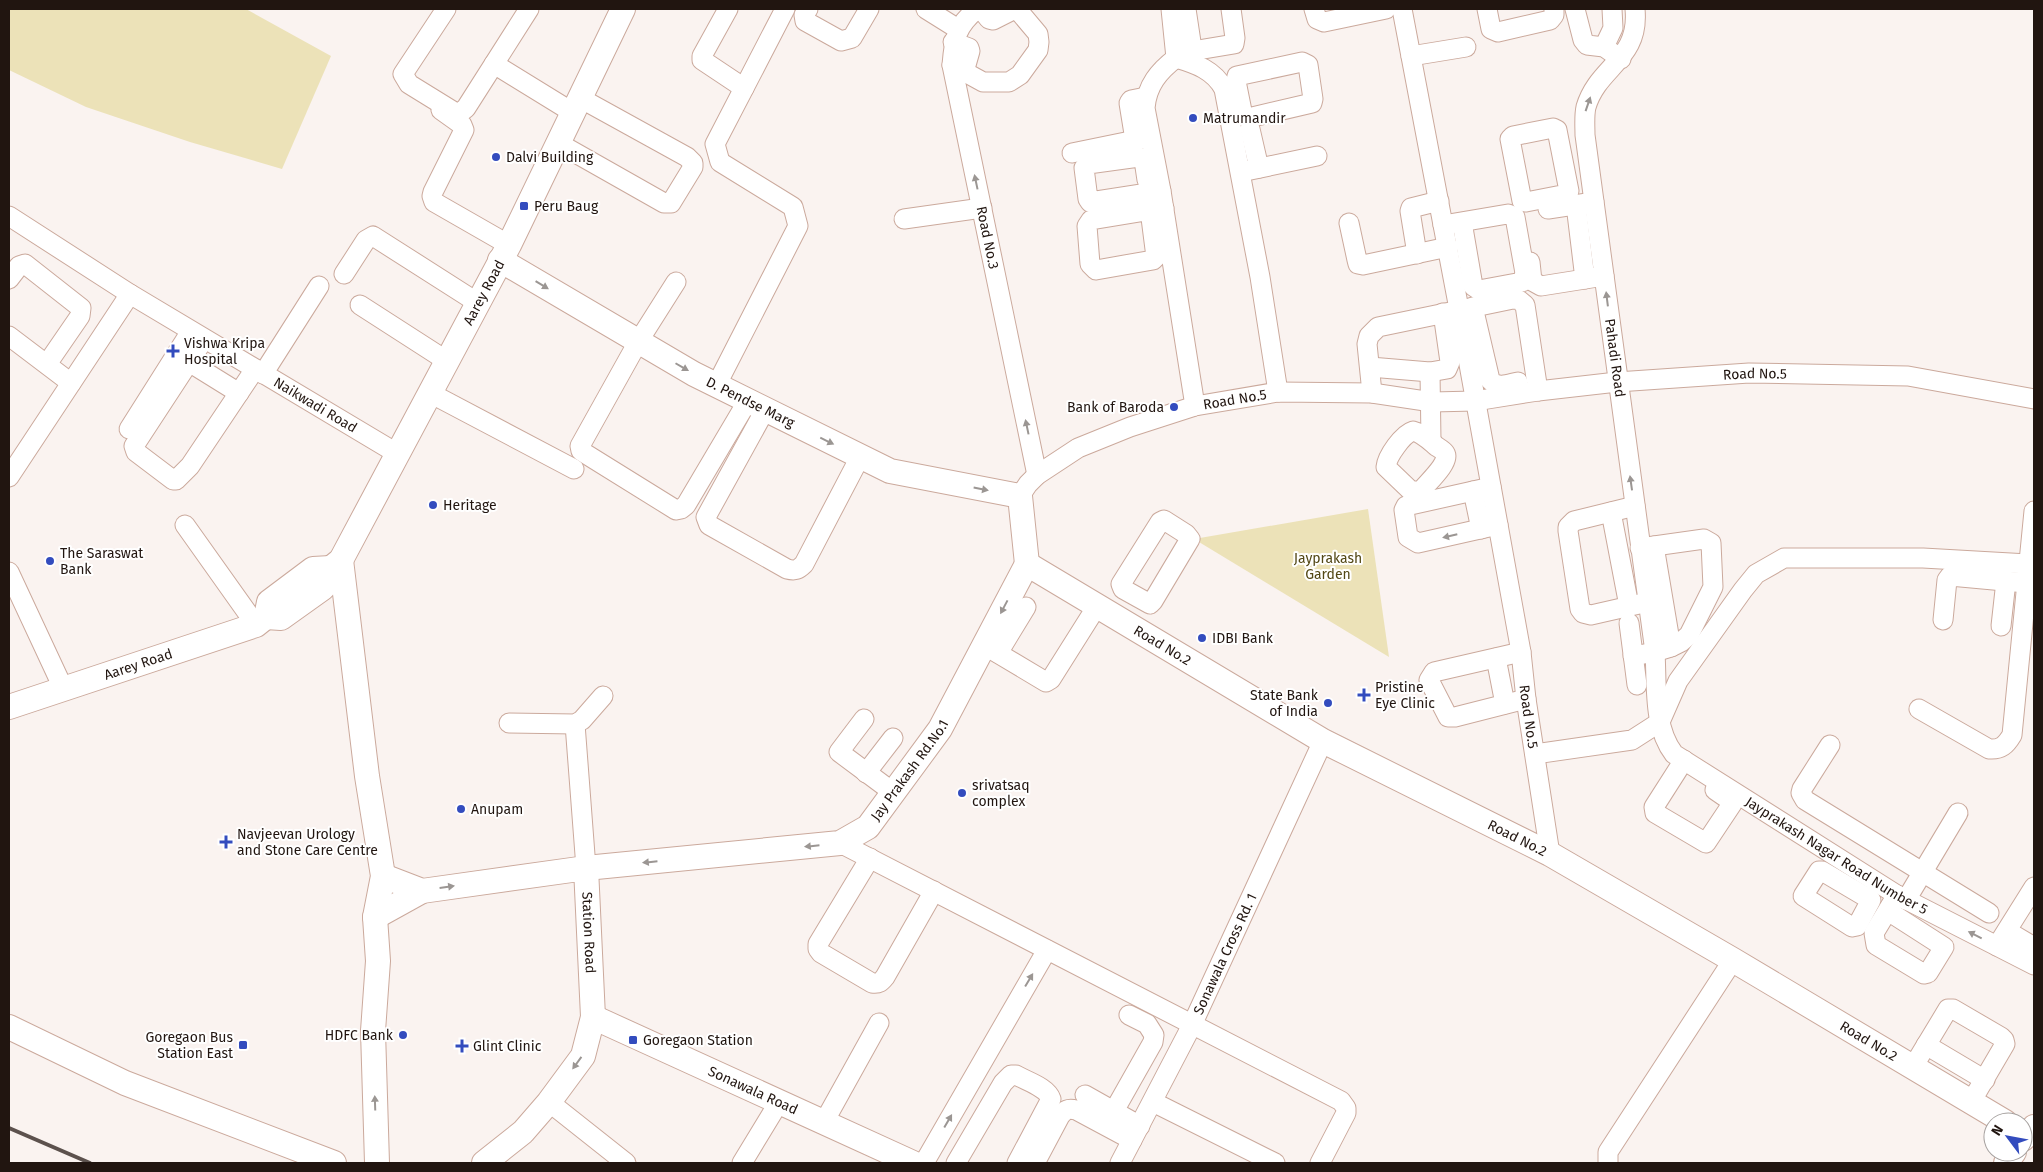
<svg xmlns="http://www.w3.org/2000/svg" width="2043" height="1172" font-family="'Fira Sans',sans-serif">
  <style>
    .green { fill: #ece2b8 }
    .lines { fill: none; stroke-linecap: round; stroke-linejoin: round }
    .minor-casing { stroke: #cba99c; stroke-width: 21 }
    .tertiary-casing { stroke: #cba99c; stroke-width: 26 }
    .minor { stroke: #fff; stroke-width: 19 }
    .tertiary { stroke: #fff; stroke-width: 24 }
    .rail { stroke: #5c514d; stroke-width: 4 }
    .oneway { fill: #9b9693 }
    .poi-dot { fill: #334cbe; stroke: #fff; stroke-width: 2 }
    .labels { text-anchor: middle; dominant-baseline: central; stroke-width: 4; stroke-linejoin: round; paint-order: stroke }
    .poi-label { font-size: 14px; fill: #211510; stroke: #fff; text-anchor: start }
    .street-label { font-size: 14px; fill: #211510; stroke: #fff }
    .park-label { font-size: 14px; fill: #524715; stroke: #fff }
  </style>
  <rect width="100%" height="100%" fill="#faf3f0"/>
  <g class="green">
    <polygon points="9,9 246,9 331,56 282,169 190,142 86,107 9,70"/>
    <polygon points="1368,509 1389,657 1194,539"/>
  </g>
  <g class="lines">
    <g class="minor-casing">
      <g id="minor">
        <polyline points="446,9 403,74 409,84 456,113 461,112 466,108 529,9"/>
        <polyline points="728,9 702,56 702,60 744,88"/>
        <polyline points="808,9 804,15 805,21 841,41 852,38 869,9"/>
        <polyline points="926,9 958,29"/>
        <path id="s1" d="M977 9C956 26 954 39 952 65L1037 475"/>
        <polyline points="981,9 989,19 993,20 1015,9"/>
        <polyline points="1171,9 1176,58"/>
        <polyline points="1186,9 1194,62"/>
        <polyline points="1314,9 1317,19 1324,22 1386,9"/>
        <path id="s2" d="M1402 9 1459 309 1521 652 1526 699 1550 854"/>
        <polyline points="1487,9 1491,29 1498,32 1550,20 1554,15 1554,9"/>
        <polyline points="1575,9 1583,40 1587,45 1604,47 1621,59"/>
        <path id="s3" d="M1635 9C1640 60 1598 66 1586 107 1584 116 1585 126 1585 135L1655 652C1657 685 1653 727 1674 754L1897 895 2034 965"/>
        <polyline points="953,42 969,48 970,51 964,72"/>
        <polyline points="1604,47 1613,28 1612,9"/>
        <polyline points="1192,51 1234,44 1235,38 1231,9"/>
        <polyline points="1411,56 1466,47"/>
        <path d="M1176 58C1196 64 1214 70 1224 89L1260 277 1278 392"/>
        <path d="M1176 58C1159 71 1147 85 1145 108L1161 191 1195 406"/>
        <polygon points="1302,62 1308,65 1313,99 1312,103 1248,118 1243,116 1236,81 1237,76"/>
        <polyline points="494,64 572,112"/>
        <polyline points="952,65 983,82 1009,82 1020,75 1038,50 1039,42 1038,34 1017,9"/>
        <polyline points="441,110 462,125 464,130 433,192 432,196 434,202 509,245"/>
        <polygon points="1553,128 1557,130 1569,191 1567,194 1526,202 1522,201 1510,139 1513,136"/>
        <polyline points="1250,129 1259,168"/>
        <polyline points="1135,140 1129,103 1131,100 1146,97"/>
        <polyline points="558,143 664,203 671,203 693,167 693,163 687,157 580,98"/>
        <polyline points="1072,153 1150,137"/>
        <polyline points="1241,172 1317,156"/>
        <polyline points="1147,180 1144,160 1139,157 1088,164 1084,168 1088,199 1090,202 1161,191"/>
        <polyline points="1576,205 1585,279"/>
        <polyline points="1548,209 1594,202"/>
        <polyline points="1150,210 1156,257 1153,260 1096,270 1090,264 1087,226 1091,220 1164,208"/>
        <path id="s4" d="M9 216 130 294 398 454"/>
        <polyline points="904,219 982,208"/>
        <polyline points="1349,223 1357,260 1358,264 1363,265 1448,247"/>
        <polyline points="1443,225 1508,214 1515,217 1525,273 1522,282 1479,290 1473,286 1462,222"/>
        <polyline points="1417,254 1410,211 1411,208 1439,201"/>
        <polyline points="1530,262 1532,281 1541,286 1604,276"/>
        <polyline points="344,274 366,240 373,236 478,303"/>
        <polyline points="9,279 19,266 25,264 81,308 80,316 47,364"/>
        <polyline points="676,282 638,342 580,446 581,451 676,510 681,509 686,505 747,402"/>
        <polyline points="360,305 447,361"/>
        <path d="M1473 307 1490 380C1498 389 1508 384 1518 382"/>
        <polyline points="9,336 71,383"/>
        <polyline points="204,339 134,446 136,452 173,480 176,480 190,466 255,369"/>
        <polyline points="189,362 239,393"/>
        <polyline points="1370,367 1430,372 1447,369 1450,362 1443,313"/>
        <polyline points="1430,372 1431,441"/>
        <polyline points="263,374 319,286"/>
        <polyline points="716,386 798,226 793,207 720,162 715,144 785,9"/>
        <polyline points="430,393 574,469"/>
        <polyline points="1372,393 1367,344 1369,336 1378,327 1513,299 1519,300 1525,305 1538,391"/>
        <path d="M765 410 706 517 709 525 787 569C795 571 798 570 804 564L860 457"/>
        <polyline points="129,429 191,331"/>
        <path d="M1413 431C1422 433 1429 440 1436 446 1439 448 1443 450 1445 453 1451 462 1426 484 1421 491H1411L1386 467C1387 456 1403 434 1413 431Z"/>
        <polyline points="9,477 130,294"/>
        <polyline points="1491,487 1406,506 1404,510 1408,537 1418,543 1498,525"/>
        <polyline points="1473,491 1481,529"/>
        <path id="s5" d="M1020 496 1028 484 1037 475 1078 448 1130 427 1195 406 1278 392 1372 393 1432 402 1475 401 1538 391 1617 382 1749 373 1908 376 2034 399"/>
        <polyline points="1635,506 1574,521 1568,527 1568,531 1580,609 1583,613 1591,615 1648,602"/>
        <polyline points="1611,512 1629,606"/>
        <polygon points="1164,520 1186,534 1190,539 1153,601 1150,604 1123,589 1121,584 1160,522"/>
        <polyline points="185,525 256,625"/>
        <polyline points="1654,546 1671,647"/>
        <polyline points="9,572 64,690"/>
        <polyline points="1943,620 1947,580 1950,576 2026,583"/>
        <polyline points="1629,623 1637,685"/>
        <polyline points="2001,626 2006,581"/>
        <polyline points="984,645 1046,682 1051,679 1097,606"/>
        <polyline points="1521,652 1434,672 1429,680 1448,717 1455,717 1526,699"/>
        <polyline points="998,653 1026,607"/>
        <polyline points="1633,656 1655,652 1671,647 1681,642 1689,635 1713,587 1711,543 1704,539 1640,548"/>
        <polyline points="1496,658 1505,704"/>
        <path d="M1919 709 1989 749C2001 750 2006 745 2012 735L2034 511"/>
        <polyline points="864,719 839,752 894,793"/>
        <polyline points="509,723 575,724 582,720 603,696"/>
        <polyline points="575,724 586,868"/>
        <polyline points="1830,745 1802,789 1801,793 1805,800 1989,913"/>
        <polyline points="1535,754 1632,740 1660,722 1678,681 1743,590 1756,574 1784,558 1923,558 2028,564"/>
        <polyline points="1684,760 1654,807 1655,813 1706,843 1732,804 1731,801 1715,790"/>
        <polyline points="866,773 893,738"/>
        <polyline points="840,843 1341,1101 1346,1108 1346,1113 1320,1163"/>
        <path d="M870 858 818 944V949L821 953 872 983C879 984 881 982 885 977L934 891"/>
        <polygon points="1819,871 1822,871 1871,900 1857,926 1852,927 1803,896"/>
        <polyline points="1906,900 1958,813"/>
        <polyline points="1888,911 1944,947 1928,973 1924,974 1876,945 1874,933 1897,895"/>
        <polyline points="2007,931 2034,947"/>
        <polyline points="1997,946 2034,887"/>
        <polyline points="1926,1045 1985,1080"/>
        <polyline points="1913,1067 1948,1009 1953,1009 2001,1037 2004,1040 2005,1044 1971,1102"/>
        <polyline points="1085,1095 1140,1126"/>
        <polyline points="549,1102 626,1163"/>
        <polyline points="1153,1102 1275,1163"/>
        <polyline points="1114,1111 1153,1042 1154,1035 1147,1024 1129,1015"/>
        <polyline points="824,1122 879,1023"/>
        <polyline points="742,1163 779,1102"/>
        <polyline points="924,1163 1047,950"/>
        <path d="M956 1163 1003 1083 1011 1075H1016C1026 1081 1047 1087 1051 1099L1017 1163"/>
        <path d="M1035 1163 1060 1116C1065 1110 1068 1108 1076 1110L1132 1140"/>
        <path id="s6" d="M1120 1163 1192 1025 1323 741"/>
        <polyline points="1608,1163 1608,1152 1733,960"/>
      </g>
    </g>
    <g class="tertiary-casing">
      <g id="tertiary">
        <path id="s7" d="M500 260 694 374 890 471 1020 496 1027 564"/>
        <polyline points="341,560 367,776 383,876 375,917 378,961 373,1031 377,1163"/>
        <path id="s8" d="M1027 564 1323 741 1550 854 1733 960 2005 1122"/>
        <path id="s9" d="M331 568 341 560 509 245 623 9"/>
        <polygon points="331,568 323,588 281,618 266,617 269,602 313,569"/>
        <path id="s10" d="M9 707 256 625 266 617"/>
        <path id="s11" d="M586 868 840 843 868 827 940 729 1027 564"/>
        <path id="s12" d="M383 876 422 891 586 868 593 1017 583 1056 549 1102 523 1132 484 1163"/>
        <polyline points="375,917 422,891"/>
        <path id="s13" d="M593 1017 913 1163"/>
        <polyline points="9,1027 125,1083 334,1163"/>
        <polyline points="2023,1139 2034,1127"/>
        <polyline points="2006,1163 2014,1152"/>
      </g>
    </g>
    <use href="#minor" class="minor"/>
    <use href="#tertiary" class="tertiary"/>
    <polyline class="rail" points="9,1128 90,1163"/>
  </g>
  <defs><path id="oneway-solid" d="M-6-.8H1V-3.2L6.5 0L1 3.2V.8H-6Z" transform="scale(1.25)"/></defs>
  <g class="oneway">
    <use href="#oneway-solid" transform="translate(1588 104) rotate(-71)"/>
    <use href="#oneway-solid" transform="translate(976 182) rotate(-102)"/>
    <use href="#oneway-solid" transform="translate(542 285) rotate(31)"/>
    <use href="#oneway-solid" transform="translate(1607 299) rotate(-97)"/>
    <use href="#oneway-solid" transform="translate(682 367) rotate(30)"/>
    <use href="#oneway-solid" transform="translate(1027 427) rotate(-102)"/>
    <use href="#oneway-solid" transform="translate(827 441) rotate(26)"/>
    <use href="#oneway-solid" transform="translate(1631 483) rotate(-98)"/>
    <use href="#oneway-solid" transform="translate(981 489) rotate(11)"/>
    <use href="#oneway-solid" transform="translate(1450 536) rotate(167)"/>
    <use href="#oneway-solid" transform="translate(1004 607) rotate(118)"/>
    <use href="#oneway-solid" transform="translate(812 846) rotate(174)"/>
    <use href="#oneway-solid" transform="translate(650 862) rotate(174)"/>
    <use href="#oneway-solid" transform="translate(447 887) rotate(-8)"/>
    <use href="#oneway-solid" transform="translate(1975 935) rotate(-153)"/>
    <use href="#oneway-solid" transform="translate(1029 980) rotate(-59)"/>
    <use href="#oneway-solid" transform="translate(577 1063) rotate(126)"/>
    <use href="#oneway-solid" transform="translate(375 1103) rotate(-92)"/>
    <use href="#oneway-solid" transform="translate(948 1121) rotate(-60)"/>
  </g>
  <g class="poi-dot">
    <circle cx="1193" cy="118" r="5"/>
    <circle cx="496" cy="157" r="5"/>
    <rect x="519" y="201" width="10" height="10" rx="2.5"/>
    <path d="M170.5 343.5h5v5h5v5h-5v5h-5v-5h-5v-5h5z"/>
    <circle cx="1174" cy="407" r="5"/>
    <circle cx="433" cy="505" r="5"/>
    <circle cx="50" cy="561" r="5"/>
    <circle cx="1202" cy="638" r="5"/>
    <path d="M1361.5 687.5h5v5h5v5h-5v5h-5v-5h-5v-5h5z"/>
    <circle cx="1328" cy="703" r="5"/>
    <circle cx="962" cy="793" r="5"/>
    <circle cx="461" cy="809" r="5"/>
    <path d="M223.5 834.5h5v5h5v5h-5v5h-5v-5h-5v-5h5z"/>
    <circle cx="403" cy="1035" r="5"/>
    <rect x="628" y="1035" width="10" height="10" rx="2.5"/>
    <rect x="238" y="1040" width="10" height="10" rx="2.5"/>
    <path d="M459.5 1038.5h5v5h5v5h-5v5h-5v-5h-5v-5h5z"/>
  </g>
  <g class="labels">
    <g class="poi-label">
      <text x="1203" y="118">Matrumandir</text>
      <text x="506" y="157">Dalvi Building</text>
      <text x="534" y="206">Peru Baug</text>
      <text x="184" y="343">Vishwa Kripa<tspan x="184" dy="16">Hospital</tspan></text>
      <text x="1164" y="407" text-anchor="end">Bank of Baroda</text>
      <text x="443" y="505">Heritage</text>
      <text x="60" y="553">The Saraswat<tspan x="60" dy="16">Bank</tspan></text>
      <text x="1212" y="638">IDBI Bank</text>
      <text x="1375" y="687">Pristine<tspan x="1375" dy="16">Eye Clinic</tspan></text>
      <text x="1318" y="695" text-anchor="end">State Bank<tspan x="1318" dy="16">of India</tspan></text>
      <text x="972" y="785">srivatsaq<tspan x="972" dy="16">complex</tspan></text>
      <text x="471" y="809">Anupam</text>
      <text x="237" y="834">Navjeevan Urology<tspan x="237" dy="16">and Stone Care Centre</tspan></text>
      <text x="393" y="1035" text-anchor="end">HDFC Bank</text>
      <text x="233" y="1037" text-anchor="end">Goregaon Bus<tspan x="233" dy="16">Station East</tspan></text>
      <text x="643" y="1040">Goregaon Station</text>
      <text x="473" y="1046">Glint Clinic</text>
    </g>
    <g class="street-label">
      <text stroke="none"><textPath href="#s1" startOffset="240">Road No.3</textPath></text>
      <text stroke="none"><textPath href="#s9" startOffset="316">Aarey Road</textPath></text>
      <text stroke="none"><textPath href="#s3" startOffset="366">Pahadi Road</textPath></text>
      <text stroke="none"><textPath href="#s5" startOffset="764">Road No.5</textPath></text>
      <text stroke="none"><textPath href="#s5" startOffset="241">Road No.5</textPath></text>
      <text stroke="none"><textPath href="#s7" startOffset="288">D. Pendse Marg</textPath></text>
      <text stroke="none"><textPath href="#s4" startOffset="360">Naikwadi Road</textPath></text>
      <text stroke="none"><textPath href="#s8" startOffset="158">Road No.2</textPath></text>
      <text stroke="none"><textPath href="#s10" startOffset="136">Aarey Road</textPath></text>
      <text stroke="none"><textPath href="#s2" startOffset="719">Road No.5</textPath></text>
      <text stroke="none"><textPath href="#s11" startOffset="358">Jay Prakash Rd.No.1</textPath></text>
      <text stroke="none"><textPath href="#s8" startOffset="562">Road No.2</textPath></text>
      <text stroke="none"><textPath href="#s3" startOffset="960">Jayprakash Nagar Road Number 5</textPath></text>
      <text stroke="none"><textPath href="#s12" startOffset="272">Station Road</textPath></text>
      <text stroke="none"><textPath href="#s6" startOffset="234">Sonawala Cross Rd. 1</textPath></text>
      <text stroke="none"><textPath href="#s8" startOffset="968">Road No.2</textPath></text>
      <text stroke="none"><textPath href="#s13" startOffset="176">Sonawala Road</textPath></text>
    </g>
    <g class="park-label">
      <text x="1328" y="558">Jayprakash<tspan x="1328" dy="16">Garden</tspan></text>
    </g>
  </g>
  <rect width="2043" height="1172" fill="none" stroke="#211510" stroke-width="20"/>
  <g transform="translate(2008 1137) rotate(302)"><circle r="24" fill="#ffffff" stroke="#a6a19f"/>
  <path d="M0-4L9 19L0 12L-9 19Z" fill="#334cbe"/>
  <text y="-8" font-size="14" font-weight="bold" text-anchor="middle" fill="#211510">N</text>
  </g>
</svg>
